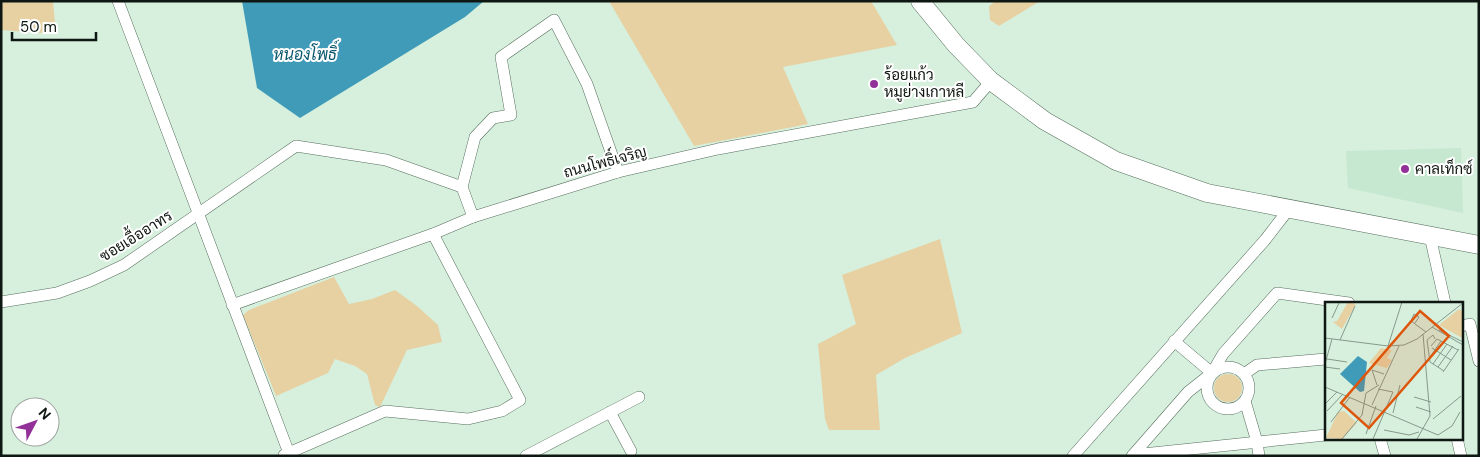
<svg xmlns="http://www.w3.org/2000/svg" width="1480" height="457" font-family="'DM Sans',Sarabun,sans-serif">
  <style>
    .built { fill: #c7e8d0 }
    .green { fill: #e7d1a3 }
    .water { fill: #409bb9 }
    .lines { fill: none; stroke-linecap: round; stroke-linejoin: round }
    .minor-casing { stroke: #576e5d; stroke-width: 12 }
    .primary-casing { stroke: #576e5d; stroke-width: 19 }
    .minor { stroke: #fff; stroke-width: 11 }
    .primary { stroke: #fff; stroke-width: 18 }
    .poi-dot { fill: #923198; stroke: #fff; stroke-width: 2 }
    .labels { text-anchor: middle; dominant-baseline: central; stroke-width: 4; stroke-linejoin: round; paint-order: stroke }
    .poi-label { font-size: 15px; fill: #0e1711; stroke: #fff; text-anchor: start }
    .street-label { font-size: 15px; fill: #0e1711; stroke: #fff }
    .water-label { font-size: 16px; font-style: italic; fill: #09576c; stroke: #fff }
    .inset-road { fill: none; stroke: #86998b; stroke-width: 1 }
    .view { fill: #dd560c; fill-opacity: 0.15; stroke: #dd560c; stroke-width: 2.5 }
    .inset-edge { fill: none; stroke: #0e1711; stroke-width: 2.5 }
  </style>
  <rect width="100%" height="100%" fill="#d6f0dd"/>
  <polygon class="built" points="1461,148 1463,213 1348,188 1346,151"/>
  <g class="green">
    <polygon points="1,1 53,1 56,34 1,30"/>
    <polygon points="609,1 871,1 897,45 783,67 808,124 694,146"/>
    <polygon points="996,1 1040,1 999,26 990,20 989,6"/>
    <polygon points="940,239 962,333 905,358 876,375 880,430 829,430 825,419 818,344 856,324 842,275"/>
    <polygon points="334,277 349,304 372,299 395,290 417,306 438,325 442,342 407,350 380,407 375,405 367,374 355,366 335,359 328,373 276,396 243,315 249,310"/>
    <circle cx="1228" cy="388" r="14"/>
  </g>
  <polygon class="water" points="242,1 484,1 465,17 300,118 257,88"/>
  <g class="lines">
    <g class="minor-casing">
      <g id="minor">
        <polyline points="118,1 290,456"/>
        <polyline points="462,187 475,137 493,118 511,115 501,57 554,20 587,84 618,172"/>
        <polyline points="1430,236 1445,303"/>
        <polyline points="1,302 57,293 90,281 124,265 296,146 386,160 462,187 473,217"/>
        <polyline points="232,305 433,234 473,217 618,172 718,149 973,102 991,81"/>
        <polyline points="1461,326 1470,324 1479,361"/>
        <polyline points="1174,341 1212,373"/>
        <circle cx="1228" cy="388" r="21"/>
        <polyline points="1244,374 1257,365 1326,359"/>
        <polyline points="1245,401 1257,442 1259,456"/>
        <polyline points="610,412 631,451"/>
        <polyline points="1380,438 1385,456"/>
        <polyline points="1457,438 1461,456"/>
        <polyline points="284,455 385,411 468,419 502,411 520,400 433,234"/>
        <polyline points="1133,455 1326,435"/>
        <polyline points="526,456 639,397"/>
        <polyline points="1073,456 1265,240 1289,209"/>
        <polyline points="1132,456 1188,392 1212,373 1223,354 1277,293 1349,303"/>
      </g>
    </g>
    <g class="primary-casing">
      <polyline id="primary" points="920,1 956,45 991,81 1045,121 1116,161 1207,193 1479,245"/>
    </g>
    <use href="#minor" class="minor"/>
    <use href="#primary" class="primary"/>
  </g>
  <g class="poi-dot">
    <circle cx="874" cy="84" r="5"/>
    <circle cx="1405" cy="169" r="5"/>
  </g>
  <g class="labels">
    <g class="poi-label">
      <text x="884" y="75">ร้อยแก้ว<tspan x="884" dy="17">หมูย่างเกาหลี</tspan></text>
      <text x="1415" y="169">คาลเท็กซ์</text>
    </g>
    <g class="street-label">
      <text transform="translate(605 162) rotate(-15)">ถนนโพธิ์เจริญ</text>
      <text transform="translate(136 236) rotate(-32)">ซอยเอื้ออาทร</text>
    </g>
    <g class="water-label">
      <text x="305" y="54">หนองโพธิ์</text>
    </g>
  </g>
  <g transform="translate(1325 302)">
    <rect width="138" height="138" fill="#d6f0dd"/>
    <path d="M23 0 31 2 17 27 8 20 12 19ZM134 7 137 9V36L114 23ZM56 46 67 48 62 56 67 58 62 66 44 61ZM19 109 32 121 17 137 1 136 13 110Z" fill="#e7d1a3"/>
    <path d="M33 54 42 60 39 89 35 90 15 72Z" fill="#409bb9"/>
    <path class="inset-road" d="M7 16 14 1M90 21 94 15 89 12 86 19 101 30M107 25 138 43M114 28 138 40M0 36 63 44 79 43 92 37 138 1M110 37 108 33 102 38 105 60 119 69M15 38 30 4M63 44 77 0M106 44 112 37 133 48M107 46 126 58M105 55 116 39M2 57 22 60M0 62 7 37M108 62 122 42M0 65 15 67M113 65 128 44M118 70 134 47M52 83 47 68 59 72M0 85 113 133 127 124 135 110M89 95 106 100M0 102 12 90M47 103 74 44M91 105 106 110M2 109 18 92M68 111 75 83M108 117 136 94M6 120 25 95M59 128 84 133 94 130M41 132 51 104M17 137 37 113 41 91 54 83M48 137 68 90 53 87M92 137 105 114 98 32"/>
    <path class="view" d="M95 9 124 34 44 126 16 101Z"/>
    <rect width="138" height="138" class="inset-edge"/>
  </g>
  <rect width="1480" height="457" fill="none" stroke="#0e1711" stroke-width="5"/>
  <g transform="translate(35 422) rotate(49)"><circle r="24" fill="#ffffff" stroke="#9fa2a0"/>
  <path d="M0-4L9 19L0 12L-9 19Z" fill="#923198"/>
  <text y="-8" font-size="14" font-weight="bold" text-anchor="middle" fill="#0e1711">N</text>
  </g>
  <path d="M12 32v8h84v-8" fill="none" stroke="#0e1711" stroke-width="2.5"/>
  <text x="20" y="32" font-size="15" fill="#0e1711" stroke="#ffffff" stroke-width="4" paint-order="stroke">50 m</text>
</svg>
